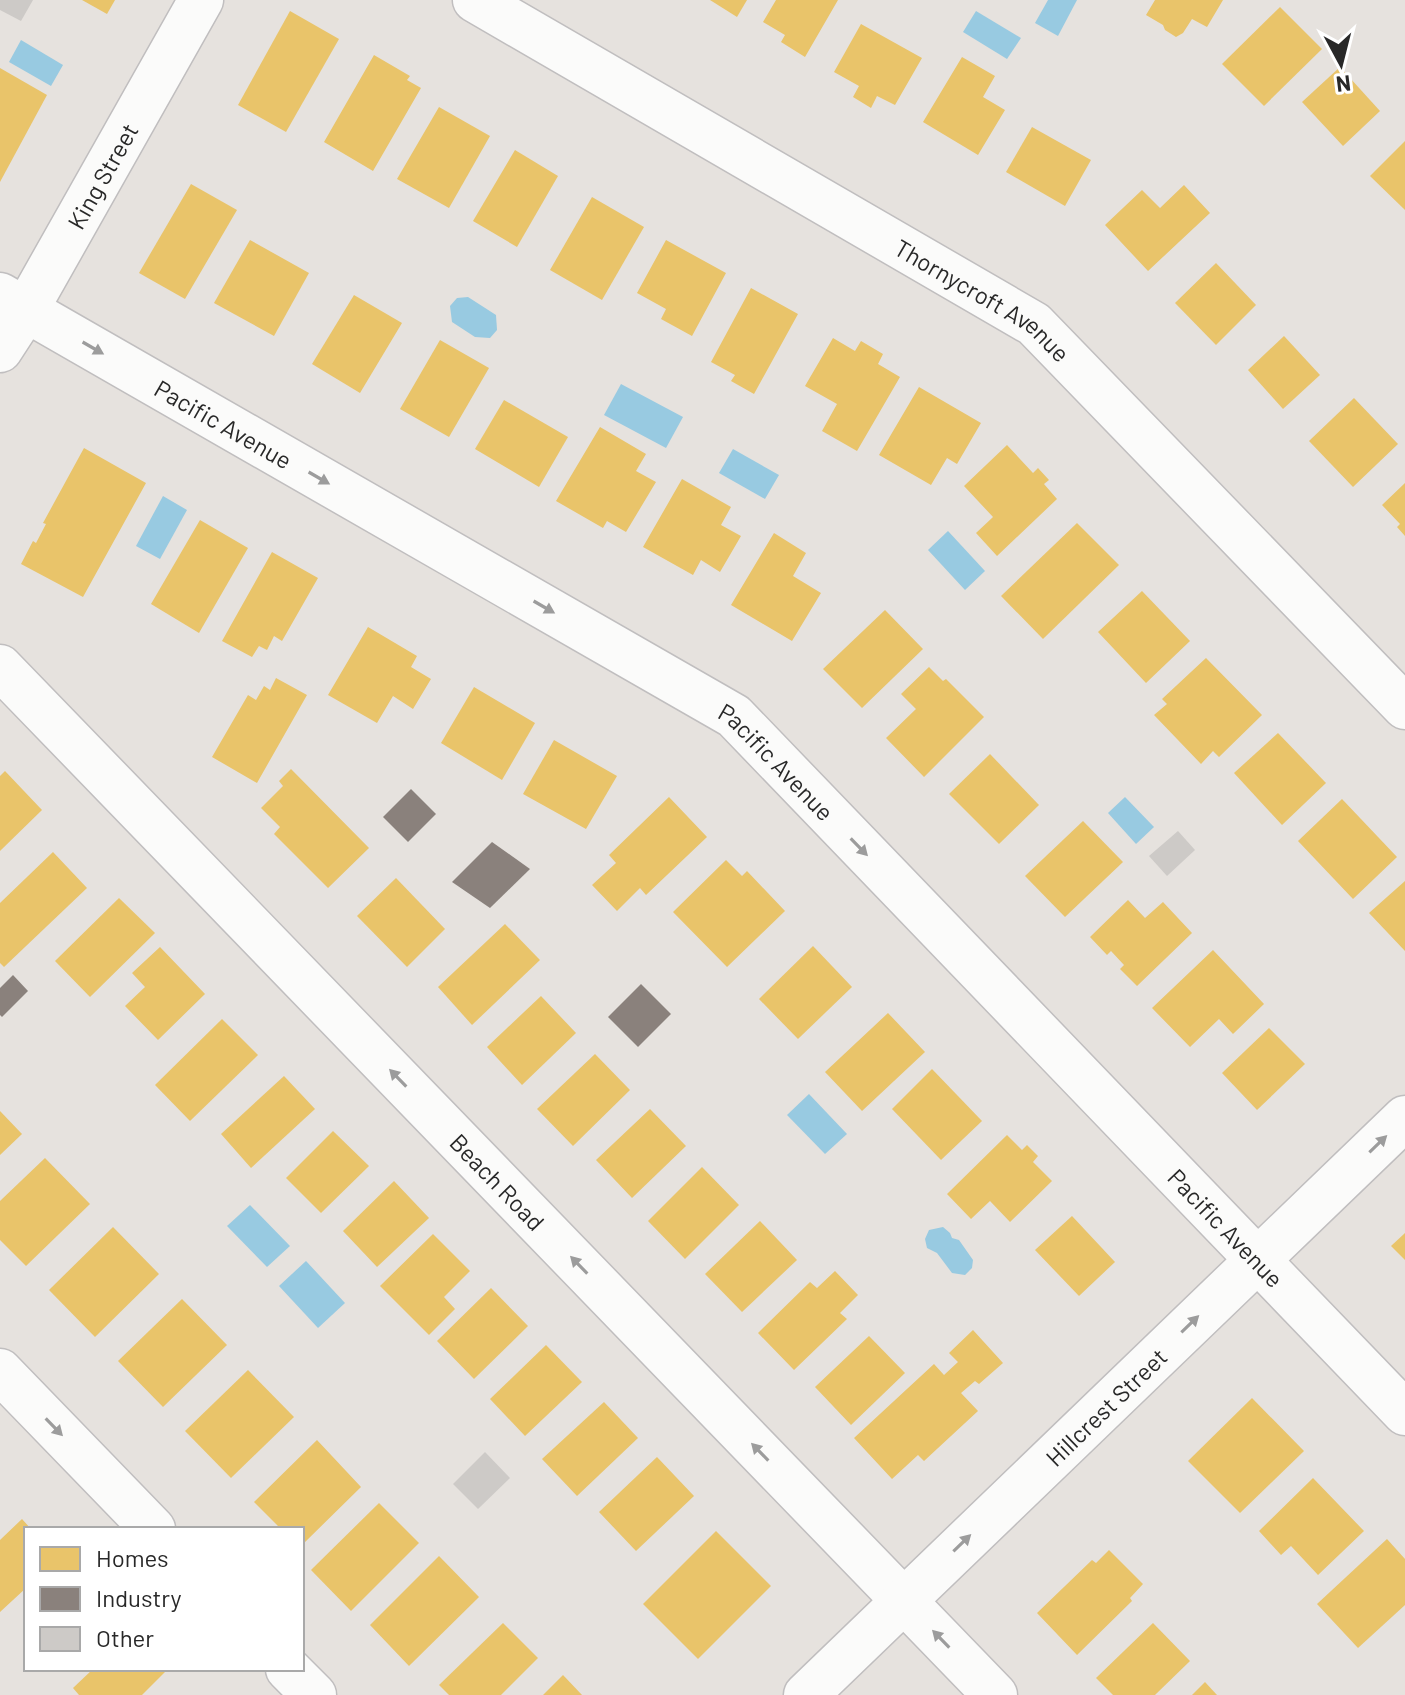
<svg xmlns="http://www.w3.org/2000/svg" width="1405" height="1695" font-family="Barlow,sans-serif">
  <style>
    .water { fill: #98cae1 }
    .homes { fill: #e9c46a }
    .industry { fill: #8a817c }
    .building { fill: #cdcac7 }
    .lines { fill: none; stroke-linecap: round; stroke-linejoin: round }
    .minor-casing { stroke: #c0bebf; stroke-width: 47 }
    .minor { stroke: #fbfbfa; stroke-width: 44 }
    .oneway { fill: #9c9c9c }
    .labels { text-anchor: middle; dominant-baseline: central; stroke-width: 8; stroke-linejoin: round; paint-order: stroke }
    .street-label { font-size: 24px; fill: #282828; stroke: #fff }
  </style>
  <rect width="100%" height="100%" fill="#e6e2de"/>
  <g class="water">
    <polygon points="1048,0 1077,0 1058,36 1035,23"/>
    <polygon points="976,11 1021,38 1007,59 963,32"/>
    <polygon points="21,40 63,65 51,86 9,62"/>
    <polygon points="468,297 496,315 497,330 490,338 475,337 452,322 450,306 457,298"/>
    <polygon points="621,384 683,417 666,448 604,415"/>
    <polygon points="733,449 779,475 765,499 719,473"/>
    <polygon points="163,496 187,510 160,559 136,546"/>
    <polygon points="948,531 985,571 965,590 928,550"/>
    <polygon points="1125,797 1154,827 1136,844 1108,813"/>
    <polygon points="809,1094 847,1134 825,1154 787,1115"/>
    <polygon points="250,1205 290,1246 267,1267 227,1226"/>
    <polygon points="943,1227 950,1233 952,1238 959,1240 973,1260 972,1268 965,1275 952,1273 937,1253 927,1248 925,1239 929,1230"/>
    <polygon points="306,1261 345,1303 318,1328 279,1286"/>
  </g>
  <g class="homes">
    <polygon points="82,0 115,0 107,14"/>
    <polygon points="710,0 747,0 737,17"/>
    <polygon points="776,0 838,0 805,57 781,42 785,35 763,22"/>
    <polygon points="1155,0 1223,0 1207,27 1192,19 1183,33 1176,37 1165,30 1163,25 1146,15"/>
    <polygon points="1280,7 1322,49 1264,106 1222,64"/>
    <polygon points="290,11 339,39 286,132 238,105"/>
    <polygon points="861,24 922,58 895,105 877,96 871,108 853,97 859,86 834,72"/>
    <polygon points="374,55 410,76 407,80 421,88 373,171 324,142"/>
    <polygon points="962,57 995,76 983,97 1005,110 978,155 923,122"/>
    <polygon points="1340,67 1380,111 1343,146 1302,102"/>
    <polygon points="0,68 47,95 0,182"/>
    <polygon points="439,107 490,136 449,208 397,179"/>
    <polygon points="1032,127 1091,160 1065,206 1006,172"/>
    <polygon points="1405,141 1405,210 1370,176"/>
    <polygon points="515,150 558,176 517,247 473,221"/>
    <polygon points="191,184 237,210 185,299 139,273"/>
    <polygon points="1184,185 1210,213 1148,271 1105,225 1142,190 1160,208"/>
    <polygon points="592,197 644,227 602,300 550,270"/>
    <polygon points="250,240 309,273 274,336 214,303"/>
    <polygon points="666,240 726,273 692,336 661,319 666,309 637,293"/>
    <polygon points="1216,263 1256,305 1216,345 1175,303"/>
    <polygon points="751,288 798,314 754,394 731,381 735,375 711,362"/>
    <polygon points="354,295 402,323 360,393 312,364"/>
    <polygon points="1284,336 1320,375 1283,409 1248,370"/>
    <polygon points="833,338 855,351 861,341 883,354 878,364 900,377 857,451 822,431 837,404 805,386"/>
    <polygon points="440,340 489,368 449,437 400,409"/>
    <polygon points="919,387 981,423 957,464 947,458 931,485 879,455"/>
    <polygon points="1354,398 1398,444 1353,487 1309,441"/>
    <polygon points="504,400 568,437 539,487 475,449"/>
    <polygon points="600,427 646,454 636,471 656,482 626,532 607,521 603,528 556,501"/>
    <polygon points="1007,445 1033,473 1038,468 1049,480 1044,484 1057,499 997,556 976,533 993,517 964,486"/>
    <polygon points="84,448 146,483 83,597 21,564 33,541 36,543 46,524 43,523"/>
    <polygon points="682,479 731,507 721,525 741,536 720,572 701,560 693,575 643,547"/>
    <polygon points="1405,483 1405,536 1397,527 1400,524 1382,505"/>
    <polygon points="200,520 248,548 199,633 151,604"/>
    <polygon points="1077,523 1119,565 1043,639 1001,596"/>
    <polygon points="774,533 806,553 793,576 821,593 792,641 731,605"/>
    <polygon points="272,552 318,578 282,641 274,636 267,650 259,646 252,657 222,641"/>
    <polygon points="1142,591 1190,641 1146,683 1098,632"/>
    <polygon points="885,610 923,649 862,708 823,669"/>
    <polygon points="368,627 417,656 411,667 431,679 413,709 393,696 377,723 328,695"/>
    <polygon points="1206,658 1262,715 1219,757 1213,751 1201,764 1154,715 1167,704 1162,699"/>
    <polygon points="929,667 943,681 946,679 984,717 924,777 886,738 916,709 901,694"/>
    <polygon points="276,678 307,695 257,783 212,757 248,695 256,700 264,686 270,690"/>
    <polygon points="474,687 535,723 502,780 441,743"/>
    <polygon points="1278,733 1326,783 1282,825 1234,773"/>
    <polygon points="554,740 617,776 586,829 523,794"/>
    <polygon points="990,754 1039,805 999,844 949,794"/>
    <polygon points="291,769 369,848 328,888 274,834 280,827 261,808 283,786 279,781"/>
    <polygon points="5,771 42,810 0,851 0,776"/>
    <polygon points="669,797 707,837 646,895 640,888 617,911 592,885 616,863 609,855"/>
    <polygon points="1342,799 1397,857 1353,899 1298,841"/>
    <polygon points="1083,821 1123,862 1065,917 1025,876"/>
    <polygon points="53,852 87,888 4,967 0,963 0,903"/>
    <polygon points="726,860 742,876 747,871 785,911 727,967 673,912"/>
    <polygon points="396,878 445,929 407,967 357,916"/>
    <polygon points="1405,881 1405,951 1369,913"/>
    <polygon points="119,898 155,933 90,997 55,961"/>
    <polygon points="1128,900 1145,918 1163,902 1192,933 1137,986 1120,969 1124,965 1111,951 1107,955 1090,937"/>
    <polygon points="505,924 540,960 472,1025 438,987"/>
    <polygon points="813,946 852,987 798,1039 759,999"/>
    <polygon points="160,947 205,994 158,1040 125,1006 145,987 132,973"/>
    <polygon points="1213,950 1264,1004 1233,1034 1219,1019 1190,1047 1152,1008"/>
    <polygon points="541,996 576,1033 522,1085 487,1047"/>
    <polygon points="888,1013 925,1052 862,1111 825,1072"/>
    <polygon points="222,1019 258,1055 190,1121 155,1085"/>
    <polygon points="1269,1028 1305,1064 1257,1110 1222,1073"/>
    <polygon points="595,1054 630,1090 573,1146 537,1109"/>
    <polygon points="932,1069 982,1121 941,1160 892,1109"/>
    <polygon points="284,1076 315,1109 251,1168 221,1134"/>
    <polygon points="650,1109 686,1146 632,1198 596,1160"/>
    <polygon points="0,1111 22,1134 0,1155"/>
    <polygon points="333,1131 369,1166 321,1213 286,1178"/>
    <polygon points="1007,1135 1022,1150 1027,1145 1038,1156 1033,1162 1052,1181 1010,1222 990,1201 971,1219 947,1194"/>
    <polygon points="45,1158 90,1204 26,1266 0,1240 0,1201"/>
    <polygon points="702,1167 739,1205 685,1259 648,1221"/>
    <polygon points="394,1181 429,1218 377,1267 343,1231"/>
    <polygon points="1072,1216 1115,1262 1079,1296 1035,1250"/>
    <polygon points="760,1221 797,1260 742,1312 705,1274"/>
    <polygon points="113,1227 159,1274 95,1337 49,1290"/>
    <polygon points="1405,1233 1405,1260 1391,1246"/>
    <polygon points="433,1234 470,1271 444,1297 455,1309 429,1335 380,1286"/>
    <polygon points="835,1271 858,1295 840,1313 847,1319 794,1370 758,1333 810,1282 817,1288"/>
    <polygon points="491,1288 528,1326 474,1379 437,1341"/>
    <polygon points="182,1299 227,1345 163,1407 118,1361"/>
    <polygon points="973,1330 1003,1363 979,1384 975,1381 961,1393 978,1411 924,1461 918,1455 892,1479 854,1438 934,1364 944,1375 958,1362 949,1353"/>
    <polygon points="869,1336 905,1373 851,1425 815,1387"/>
    <polygon points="546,1345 582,1382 525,1436 490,1399"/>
    <polygon points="248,1370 294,1417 231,1478 185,1431"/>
    <polygon points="1252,1398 1304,1451 1240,1513 1188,1461"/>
    <polygon points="604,1402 638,1438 577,1496 542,1459"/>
    <polygon points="317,1440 361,1487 302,1545 302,1529 281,1529 254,1502"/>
    <polygon points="657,1457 694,1496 636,1551 599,1512"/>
    <polygon points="1313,1478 1364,1531 1318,1575 1291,1546 1281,1555 1259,1531"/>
    <polygon points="379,1503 419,1543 351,1611 311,1570"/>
    <polygon points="22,1519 31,1529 26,1529 26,1588 0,1612 0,1540"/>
    <polygon points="716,1531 771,1586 698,1659 643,1604"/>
    <polygon points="1387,1539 1405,1559 1405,1605 1358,1648 1317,1604"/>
    <polygon points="1109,1550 1143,1584 1130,1598 1132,1601 1077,1655 1037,1613 1092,1560 1096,1563"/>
    <polygon points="439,1556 479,1597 409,1666 370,1625"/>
    <polygon points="503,1623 538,1658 501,1695 449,1695 439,1685"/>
    <polygon points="1153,1623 1190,1661 1155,1695 1113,1695 1096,1678"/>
    <polygon points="93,1669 164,1669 166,1671 142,1695 79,1695 73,1688"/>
    <polygon points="563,1675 582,1695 543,1695"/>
    <polygon points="1205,1682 1217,1695 1192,1695"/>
  </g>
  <g class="industry">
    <polygon points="411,789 436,814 408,842 383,817"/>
    <polygon points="492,842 530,869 490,908 452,882"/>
    <polygon points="13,975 28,991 2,1017 0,1015 0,988"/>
    <polygon points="641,984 671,1014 638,1047 608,1017"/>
  </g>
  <g class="building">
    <polygon points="0,0 33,0 21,21 0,10"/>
    <polygon points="1178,831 1195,850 1167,876 1149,856"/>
    <polygon points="485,1452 510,1478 478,1509 453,1484"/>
  </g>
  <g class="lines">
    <g class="minor-casing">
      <g id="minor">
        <path id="s1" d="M475 0 1034 324 1405 707"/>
        <path id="s2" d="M0 295 734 716 1405 1413"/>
        <path id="s3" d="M0 350 26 310 201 0"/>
        <path id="s4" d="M0 667 995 1695"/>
        <polyline points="0,1371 153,1529"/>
        <polyline points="288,1669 314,1695"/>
        <path id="s5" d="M806 1695 1405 1118"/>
      </g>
    </g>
    <use href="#minor" class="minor"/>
  </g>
  <defs><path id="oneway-solid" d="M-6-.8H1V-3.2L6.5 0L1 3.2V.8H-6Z" transform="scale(2)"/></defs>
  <g class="oneway">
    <use href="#oneway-solid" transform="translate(93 348) rotate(30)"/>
    <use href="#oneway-solid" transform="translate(319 478) rotate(30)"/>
    <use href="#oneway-solid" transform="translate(544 607) rotate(30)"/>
    <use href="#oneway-solid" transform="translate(859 847) rotate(46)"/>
    <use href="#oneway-solid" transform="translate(398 1078) rotate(-134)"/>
    <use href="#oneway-solid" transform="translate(1378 1144) rotate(-44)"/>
    <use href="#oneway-solid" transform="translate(579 1265) rotate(-134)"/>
    <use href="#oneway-solid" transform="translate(1190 1324) rotate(-44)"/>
    <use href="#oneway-solid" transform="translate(54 1427) rotate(46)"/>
    <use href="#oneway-solid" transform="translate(760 1452) rotate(-134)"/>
    <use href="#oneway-solid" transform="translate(962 1543) rotate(-44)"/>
    <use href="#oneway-solid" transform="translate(941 1639) rotate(-134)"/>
  </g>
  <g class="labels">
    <g class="street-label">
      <text stroke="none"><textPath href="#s3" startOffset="202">King Street</textPath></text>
      <text stroke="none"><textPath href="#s1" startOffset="590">Thornycroft Avenue</textPath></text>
      <text stroke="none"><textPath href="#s2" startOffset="258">Pacific Avenue</textPath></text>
      <text stroke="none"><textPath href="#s2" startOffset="908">Pacific Avenue</textPath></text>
      <text stroke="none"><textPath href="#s4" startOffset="716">Beach Road</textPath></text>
      <text stroke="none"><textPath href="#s2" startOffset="1556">Pacific Avenue</textPath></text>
      <text stroke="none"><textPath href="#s5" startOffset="416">Hillcrest Street</textPath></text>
    </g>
  </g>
  <rect x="24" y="1527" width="280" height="144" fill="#ffffff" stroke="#a9a9a9" stroke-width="2"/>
  <rect x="40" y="1547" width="40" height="24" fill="#e9c46a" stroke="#a9a9a9" stroke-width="2"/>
  <text x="96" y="1567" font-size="24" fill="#282828">Homes</text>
  <rect x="40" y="1587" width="40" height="24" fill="#8a817c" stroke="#a9a9a9" stroke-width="2"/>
  <text x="96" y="1607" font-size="24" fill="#282828">Industry</text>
  <rect x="40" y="1627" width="40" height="24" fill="#cdcac7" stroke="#a9a9a9" stroke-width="2"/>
  <text x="96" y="1647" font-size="24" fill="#282828">Other</text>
  <g transform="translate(1341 64) rotate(173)" stroke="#ffffff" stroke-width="6" paint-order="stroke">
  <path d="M0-6L14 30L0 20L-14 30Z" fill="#282828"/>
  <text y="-12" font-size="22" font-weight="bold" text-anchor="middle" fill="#282828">N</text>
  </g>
</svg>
